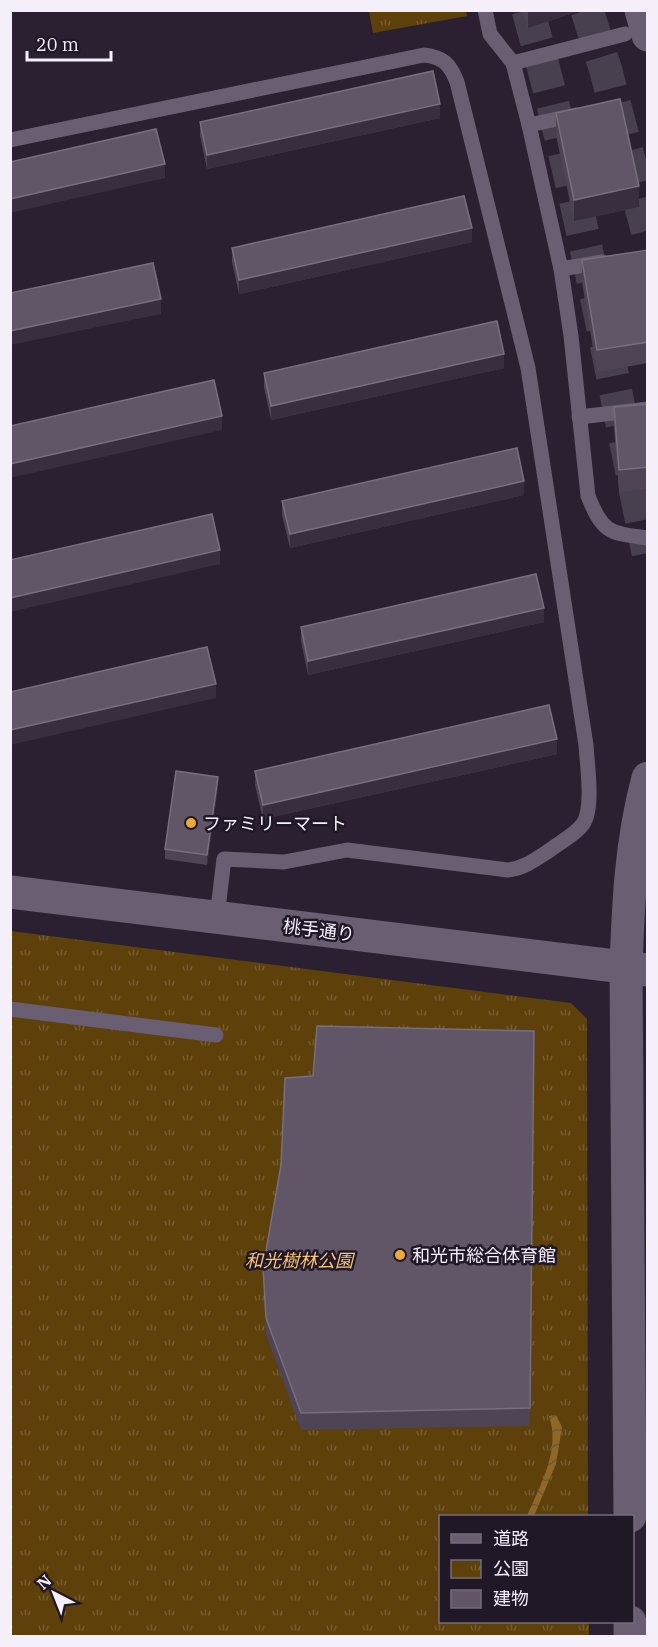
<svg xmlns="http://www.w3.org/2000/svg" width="658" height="1647" font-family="'IBM Plex Serif','Noto Sans JP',serif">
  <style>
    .park { fill: url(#park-tufts) }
    .water { fill: url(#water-waves) }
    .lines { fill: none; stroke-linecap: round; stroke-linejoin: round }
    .highway-tunnel { stroke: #483f4f; stroke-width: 33; stroke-dasharray: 33 16; stroke-linecap: butt }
    .lane { stroke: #695e72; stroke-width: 15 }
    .secondary { stroke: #695e72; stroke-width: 33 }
    .wall { fill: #4e4455 }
    .shaded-wall { fill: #382e3f }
    .building { fill: #605667; stroke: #776e7e; stroke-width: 1.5 }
    .poi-dot { fill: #ebaa39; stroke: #201727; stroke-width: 2 }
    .labels { text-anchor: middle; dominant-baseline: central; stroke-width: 5; stroke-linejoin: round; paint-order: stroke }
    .poi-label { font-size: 18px; fill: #f5effa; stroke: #201727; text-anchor: start }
    .street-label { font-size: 18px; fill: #f5effa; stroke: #201727 }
    .park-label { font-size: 18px; font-style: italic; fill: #fac470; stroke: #201727 }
  </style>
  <defs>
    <pattern id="park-tufts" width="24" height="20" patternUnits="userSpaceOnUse" patternTransform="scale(1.5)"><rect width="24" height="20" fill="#5e400b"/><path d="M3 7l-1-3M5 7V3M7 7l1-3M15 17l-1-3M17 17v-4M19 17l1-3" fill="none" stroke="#765c2f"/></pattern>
    <pattern id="water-waves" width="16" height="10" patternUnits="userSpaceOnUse" patternTransform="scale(1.5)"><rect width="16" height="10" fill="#8f6828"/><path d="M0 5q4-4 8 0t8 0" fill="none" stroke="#6c583a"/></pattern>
  </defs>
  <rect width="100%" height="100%" fill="#2a2031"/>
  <g class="park">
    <polygon points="369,11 466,11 467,16 373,33"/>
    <polygon points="11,931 571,1003 587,1019 588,1516 440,1516 440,1622 589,1622 589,1636 11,1636"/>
  </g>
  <path class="water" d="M556 1415 562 1427 556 1464 534 1516H527C540 1485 561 1450 549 1416Z"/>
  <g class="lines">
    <g class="highway-tunnel">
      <path d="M528 10C578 189 611 371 648 553"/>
      <polyline points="587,10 606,71 648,234"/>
    </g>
    <g class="lane">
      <path d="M485 10 490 34 513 63 529 125 561 269 571 336 588 496C603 533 609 533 648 538"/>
      <polyline points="513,63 625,34"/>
      <polyline points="529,125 576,115"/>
      <path d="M10 140 424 55C443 57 450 64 457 82L528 368 586 745C587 764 594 808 583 824 575 835 560 842 550 850 536 859 525 868 508 870L347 850 284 862 224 859 217 917"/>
      <polyline points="561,269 602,262"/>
      <polyline points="579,417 648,409"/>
      <polyline points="10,1009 216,1035"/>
    </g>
    <g class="secondary">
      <polyline points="641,10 648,35"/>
      <polyline points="10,892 648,970"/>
      <path d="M630 1516 626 969C628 905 631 840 648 778"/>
      <polyline points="630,1636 630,1622"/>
    </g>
  </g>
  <g class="wall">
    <polygon points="522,10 582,10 528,28"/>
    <polygon points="556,113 639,207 574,221 556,135"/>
    <polygon points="440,118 207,169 200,136 200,122"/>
    <polygon points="472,242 239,294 232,262 232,248"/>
    <polygon points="648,250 648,363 597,372 582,282 582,260"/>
    <polygon points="504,368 271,420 264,387 264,373"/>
    <polygon points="648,404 648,489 619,492 614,429 614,407"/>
    <polygon points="524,495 290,548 282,515 282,501"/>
    <polygon points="544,622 308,675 301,641 301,627"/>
    <polygon points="557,754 263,819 255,785 255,771"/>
    <polygon points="218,787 207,865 165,859 165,849"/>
    <polygon points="534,1031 530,1426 301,1430 266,1335 263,1268 313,1076"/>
  </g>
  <g class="shaded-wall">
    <polygon points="528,10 582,10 528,28"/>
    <polygon points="440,104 440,118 207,169 207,155"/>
    <polygon points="165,164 165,178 10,213 10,199"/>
    <polygon points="639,186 639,207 574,221 574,200"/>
    <polygon points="472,228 472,242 239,294 239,280"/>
    <polygon points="161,299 161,314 10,345 10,331"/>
    <polygon points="504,354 504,368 271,420 271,406"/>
    <polygon points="222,416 222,430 10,478 10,464"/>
    <polygon points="524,481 524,495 290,548 290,534"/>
    <polygon points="220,550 220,564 10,612 10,598"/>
    <polygon points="544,608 544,622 308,675 308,661"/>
    <polygon points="216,684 216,698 10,745 10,730"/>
    <polygon points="557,739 557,754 263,819 263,805"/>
    <polygon points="218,777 218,787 207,865 207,855"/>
  </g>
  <g class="building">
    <polygon points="433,71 440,104 207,155 200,122"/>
    <polygon points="620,99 639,186 574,200 556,113"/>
    <polygon points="156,129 165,164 10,199 10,162"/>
    <polygon points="464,196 472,228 239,280 232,248"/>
    <polygon points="648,250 648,342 597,350 582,260"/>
    <polygon points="153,263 161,299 10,331 10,293"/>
    <polygon points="497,321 504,354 271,406 264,373"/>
    <polygon points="214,380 222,416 10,464 10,426"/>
    <polygon points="648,404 648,467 619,470 614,407"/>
    <polygon points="517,448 524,481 290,534 282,501"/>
    <polygon points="212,514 220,550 10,598 10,560"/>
    <polygon points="536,574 544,608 308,661 301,627"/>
    <polygon points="207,647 216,684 10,730 10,692"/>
    <polygon points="549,705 557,739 263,805 255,771"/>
    <polygon points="176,771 218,777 207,855 165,849"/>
    <polygon points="317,1026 534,1031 530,1408 301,1413 266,1318 263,1268 281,1165 285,1078 313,1076"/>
  </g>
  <g class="poi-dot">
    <circle cx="191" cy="823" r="6"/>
    <circle cx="400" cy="1255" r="6"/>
  </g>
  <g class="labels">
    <g class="poi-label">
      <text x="203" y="823">ファミリーマート</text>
      <text x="412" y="1255">和光市総合体育館</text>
    </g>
    <g class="street-label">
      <text transform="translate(319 930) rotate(7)">桃手通り</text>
    </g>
    <g class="park-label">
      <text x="299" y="1260">和光樹林公園</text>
    </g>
  </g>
  <rect width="658" height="1647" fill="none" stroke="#f5effa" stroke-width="24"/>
  <rect x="439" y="1515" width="195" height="108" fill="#201727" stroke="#756d7b" stroke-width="1.5"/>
  <rect x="451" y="1534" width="30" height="9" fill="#695e72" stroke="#756d7b" stroke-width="1.5"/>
  <text x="493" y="1545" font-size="18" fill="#f5effa">道路</text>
  <rect x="451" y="1560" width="30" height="18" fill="url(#park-tufts)" stroke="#756d7b" stroke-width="1.5"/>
  <text x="493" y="1575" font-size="18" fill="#f5effa">公園</text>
  <rect x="451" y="1590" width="30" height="18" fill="#605667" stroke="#756d7b" stroke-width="1.5"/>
  <text x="493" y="1605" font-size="18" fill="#f5effa">建物</text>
  <g transform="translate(54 1593) rotate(318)" stroke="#201727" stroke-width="4.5" paint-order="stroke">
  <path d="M0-4.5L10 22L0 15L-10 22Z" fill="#f5effa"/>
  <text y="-9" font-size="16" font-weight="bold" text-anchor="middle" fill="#f5effa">N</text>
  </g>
  <path d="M27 51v9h84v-9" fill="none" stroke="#f5effa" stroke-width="3"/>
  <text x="36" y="51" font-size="18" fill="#f5effa" stroke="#201727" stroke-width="4.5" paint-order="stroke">20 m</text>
</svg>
